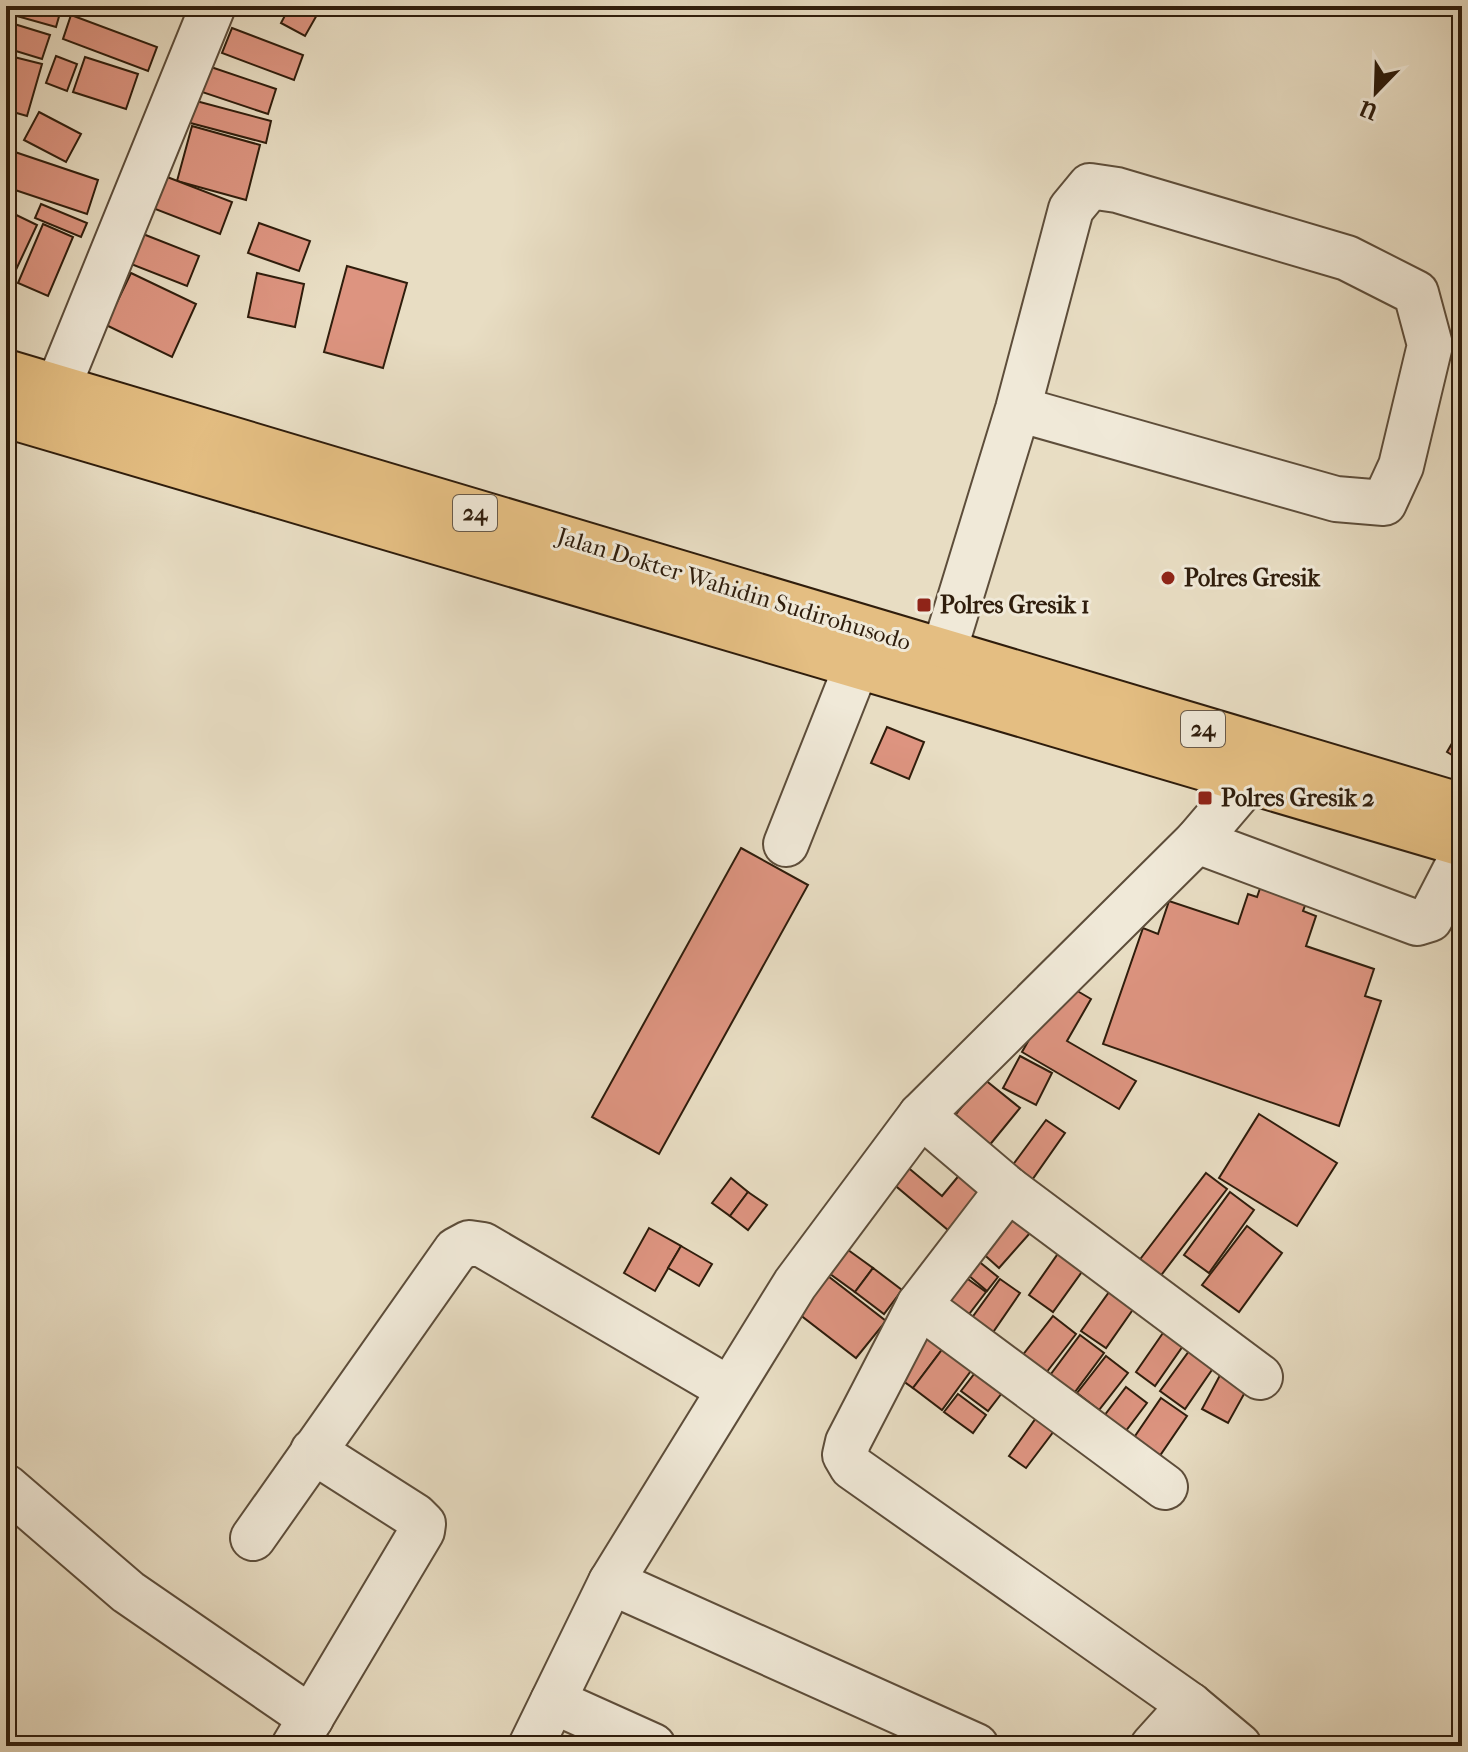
<svg xmlns="http://www.w3.org/2000/svg" width="1468" height="1752" font-family="'IM FELL French Canon',serif">
  <style>
    .building { fill: #dd9480; stroke: #2f1d0c; stroke-width: 2 }
    .lines { fill: none; stroke-linecap: round; stroke-linejoin: round }
    .minor-casing { stroke: #5d4d3a; stroke-width: 48 }
    .highway-casing { stroke: #2f1d0c; stroke-width: 48 }
    .minor { stroke: #f0e9d8; stroke-width: 44 }
    .highway { stroke: #e4be82; stroke-width: 44 }
    .poi-dot { fill: #8f2418; stroke: #f0e9d8; stroke-width: 3 }
    .labels { text-anchor: middle; dominant-baseline: central; stroke-width: 6; stroke-linejoin: round; paint-order: stroke }
    .shield { fill: #f0e9d8; stroke: #695a49; stroke-width: 2 }
    .shield-label { font-size: 22px; font-weight: bold; fill: #2f1d0c }
    .poi-label { font-size: 24px; font-weight: bold; fill: #2f1d0c; stroke: #f0e9d8; text-anchor: start }
    .street-label { font-size: 24px; fill: #2f1d0c; stroke: #f0e9d8 }
  </style>
  <rect width="100%" height="100%" fill="#e8ddc3"/>
  <filter id="stains"><feTurbulence type="fractalNoise" baseFrequency=".0025" numOctaves="4"/><feColorMatrix values="0 0 0 0 .2 0 0 0 0 .09 0 0 0 0 .02 0 0 0 .5 -.17"/></filter>
  <radialGradient id="worn" r=".72"><stop offset=".6" stop-color="#630" stop-opacity="0"/><stop offset="1" stop-color="#630" stop-opacity=".3"/></radialGradient>
  <g class="building">
    <polygon points="6,6 62,6 56,27 6,13"/>
    <polygon points="290,6 322,6 305,36 281,23"/>
    <polygon points="71,15 157,47 148,71 63,39"/>
    <polygon points="11,23 50,35 42,59 6,48"/>
    <polygon points="232,28 303,55 294,80 222,53"/>
    <polygon points="6,55 42,64 27,116 6,110"/>
    <polygon points="56,56 77,64 67,91 46,83"/>
    <polygon points="85,57 138,74 126,109 73,92"/>
    <polygon points="205,65 276,89 268,114 196,90"/>
    <polygon points="185,98 271,121 266,143 179,120"/>
    <polygon points="39,112 81,134 66,162 24,140"/>
    <polygon points="192,126 260,145 246,200 177,181"/>
    <polygon points="6,149 98,180 87,214 6,187"/>
    <polygon points="162,175 232,202 220,234 150,207"/>
    <polygon points="41,204 87,223 81,237 35,218"/>
    <polygon points="6,210 37,225 6,291"/>
    <polygon points="259,223 310,241 299,271 248,253"/>
    <polygon points="43,224 73,237 48,296 18,283"/>
    <polygon points="143,234 199,256 187,286 131,264"/>
    <polygon points="347,266 407,283 383,368 324,352"/>
    <polygon points="131,273 196,304 172,357 106,325"/>
    <polygon points="257,273 304,284 295,327 248,317"/>
    <polygon points="1462,726 1462,761 1447,752"/>
    <polygon points="887,727 924,742 909,779 871,763"/>
    <polygon points="741,848 808,885 659,1154 592,1117"/>
    <polygon points="1265,874 1311,890 1303,911 1316,916 1306,946 1374,969 1365,996 1381,1001 1339,1126 1103,1044 1143,928 1158,934 1169,901 1238,924 1248,894 1257,897"/>
    <polygon points="1062,982 1091,999 1067,1041 1136,1081 1119,1109 1022,1052"/>
    <polygon points="1020,1056 1052,1073 1036,1105 1003,1088"/>
    <polygon points="984,1079 1020,1108 988,1147 953,1118"/>
    <polygon points="1259,1114 1337,1163 1297,1226 1219,1178"/>
    <polygon points="1046,1120 1065,1133 1032,1180 1012,1166"/>
    <polygon points="905,1165 942,1196 961,1173 981,1190 948,1230 891,1182"/>
    <polygon points="1206,1173 1227,1189 1159,1278 1138,1262"/>
    <polygon points="731,1178 748,1192 730,1216 712,1203"/>
    <polygon points="748,1192 767,1205 748,1230 730,1216"/>
    <polygon points="1230,1192 1254,1210 1209,1273 1184,1255"/>
    <polygon points="1009,1215 1030,1233 999,1268 979,1250"/>
    <polygon points="1247,1226 1282,1253 1239,1312 1202,1285"/>
    <polygon points="649,1228 681,1246 655,1291 624,1273"/>
    <polygon points="1064,1245 1089,1262 1053,1312 1029,1295"/>
    <polygon points="681,1246 712,1264 699,1286 668,1268"/>
    <polygon points="844,1247 873,1268 855,1292 826,1271"/>
    <polygon points="966,1251 998,1277 987,1291 955,1264"/>
    <polygon points="815,1266 886,1321 856,1358 786,1304"/>
    <polygon points="873,1268 902,1290 884,1314 855,1292"/>
    <polygon points="958,1272 986,1292 963,1322 936,1301"/>
    <polygon points="1000,1279 1020,1293 987,1341 966,1326"/>
    <polygon points="1117,1281 1141,1298 1106,1348 1081,1331"/>
    <polygon points="1053,1316 1076,1334 1046,1373 1022,1356"/>
    <polygon points="923,1325 947,1343 913,1388 889,1371"/>
    <polygon points="1165,1330 1185,1343 1155,1386 1136,1372"/>
    <polygon points="1080,1335 1104,1353 1069,1400 1045,1382"/>
    <polygon points="947,1343 976,1364 942,1410 913,1388"/>
    <polygon points="1192,1347 1216,1364 1185,1409 1160,1391"/>
    <polygon points="1106,1356 1128,1373 1099,1410 1077,1393"/>
    <polygon points="1227,1362 1254,1376 1228,1423 1202,1409"/>
    <polygon points="978,1369 1005,1389 988,1411 961,1391"/>
    <polygon points="1126,1387 1147,1403 1125,1432 1104,1416"/>
    <polygon points="958,1394 986,1415 973,1433 944,1412"/>
    <polygon points="1161,1398 1187,1416 1159,1457 1133,1439"/>
    <polygon points="1036,1418 1054,1431 1026,1468 1009,1456"/>
  </g>
  <g class="lines">
    <g class="minor-casing">
      <g id="minor">
        <polyline points="58,387 213,6"/>
        <polyline points="933,687 1018,409 1071,209 1090,186 1117,190 1347,258 1416,293 1430,345 1401,466 1384,503 1336,499 1018,409"/>
        <polyline points="1197,841 1417,923 1430,919 1462,857"/>
        <polyline points="786,844 857,665"/>
        <polyline points="921,1115 1008,1189 1260,1377"/>
        <polyline points="1008,1189 919,1305 848,1442 845,1455 852,1467 1190,1705 1239,1746"/>
        <polyline points="919,1305 1165,1487"/>
        <polyline points="6,1487 128,1592 311,1718"/>
        <polyline points="253,1538 456,1250 469,1243 483,1245 729,1389"/>
        <polyline points="611,1582 976,1746"/>
        <polyline points="553,1701 653,1746"/>
        <polyline points="294,1746 422,1531 423,1524 415,1516 313,1451"/>
        <polyline points="531,1746 611,1582 795,1284 921,1115 1197,841 1249,780"/>
        <polyline points="1153,1746 1190,1705"/>
      </g>
    </g>
    <g class="highway-casing">
      <g id="highway">
        <polyline points="6,372 1462,806"/>
        <polyline points="6,415 1462,844"/>
      </g>
    </g>
    <use href="#minor" class="minor"/>
    <use href="#highway" class="highway"/>
  </g>
  <g class="poi-dot">
    <circle cx="1168" cy="578" r="8"/>
    <rect x="916" y="597" width="16" height="16" rx="4"/>
    <rect x="1197" y="790" width="16" height="16" rx="4"/>
  </g>
  <g class="labels">
    <g class="shield">
      <rect x="453" y="495" width="44" height="36" rx="6"/>
      <rect x="1181" y="711" width="44" height="36" rx="6"/>
    </g>
    <g class="shield-label">
      <text x="475" y="513">24</text>
      <text x="1203" y="729">24</text>
    </g>
    <g class="poi-label">
      <text x="1184" y="578">Polres Gresik</text>
      <text x="940" y="605">Polres Gresik 1</text>
      <text x="1221" y="798">Polres Gresik 2</text>
    </g>
    <g class="street-label">
      <text transform="translate(734 589) rotate(17)">Jalan Dokter Wahidin Sudirohusodo</text>
    </g>
  </g>
  <rect width="1468" height="1752" fill="none" stroke="#e8ddc3" stroke-width="32"/>
  <rect x="8" y="8" width="1452" height="1736" fill="none" stroke="#2f1d0c" stroke-width="4"/>
  <rect x="16" y="16" width="1436" height="1720" fill="none" stroke="#2f1d0c" stroke-width="2"/>
  <g transform="translate(1376 92) rotate(203)" stroke="#f0e9d8" stroke-width="6" paint-order="stroke">
  <path d="M0-6L14 30L0 20L-14 30Z" fill="#2f1d0c"/>
  <text y="-12" font-size="22" font-weight="bold" text-anchor="middle" fill="#2f1d0c">U</text>
  </g>
  <rect width="100%" height="100%" filter="url(#stains)"/>
  <rect width="100%" height="100%" fill="url(#worn)"/>
</svg>
